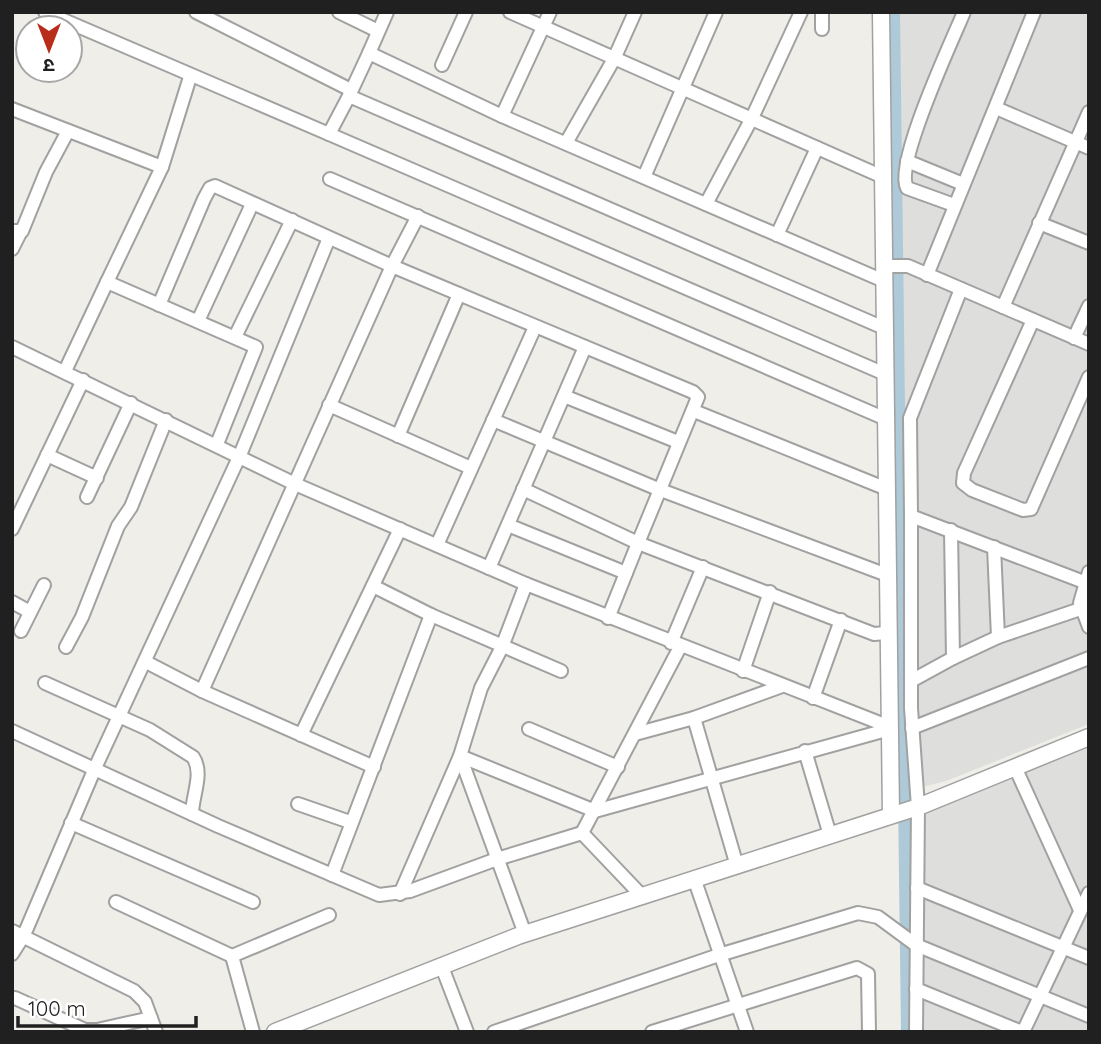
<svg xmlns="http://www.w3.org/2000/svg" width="1101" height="1044" font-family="Quicksand,'Noto Sans Devanagari',sans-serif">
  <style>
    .residential { fill: #dededd }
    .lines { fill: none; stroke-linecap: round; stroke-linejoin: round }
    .canal { stroke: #aec9d7; stroke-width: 12 }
    .minor-casing { stroke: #a1a1a1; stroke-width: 16 }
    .tertiary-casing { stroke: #a1a1a1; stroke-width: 19 }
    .minor { stroke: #fff; stroke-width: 12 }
    .tertiary { stroke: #fff; stroke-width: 16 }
  </style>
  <rect width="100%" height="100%" fill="#f0eee8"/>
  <g class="residential">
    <polygon points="897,12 1089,12 1089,724 946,781 914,789 908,786 906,456"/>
    <polygon points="1089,736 1089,1032 920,1032 919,806"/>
  </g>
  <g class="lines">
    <polyline class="canal" points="894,12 907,1032"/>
    <g class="minor-casing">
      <g id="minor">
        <polyline points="45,12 329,134"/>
        <polyline points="196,12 351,90"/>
        <polyline points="339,12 378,31"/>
        <polyline points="510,12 883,177"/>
        <polyline points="822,29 822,12"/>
        <polyline points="369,53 387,12"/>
        <polyline points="442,65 466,12"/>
        <polyline points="349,96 329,134 885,374"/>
        <polyline points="996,108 1089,148"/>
        <polyline points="12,109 162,167 107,282 256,347 217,444"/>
        <polyline points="502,116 550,12"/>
        <polyline points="566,143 614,59 635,12"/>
        <polyline points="907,161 963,184"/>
        <polyline points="162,167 190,77"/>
        <polyline points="644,177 716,12"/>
        <polyline points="330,179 886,419"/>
        <polyline points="706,204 752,118 801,12"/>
        <path d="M954 205 907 188C894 164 952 41 964 12"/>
        <polyline points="1039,223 1089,243"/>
        <polyline points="12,231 22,231 46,172 68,131"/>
        <polyline points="777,235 817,148"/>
        <polyline points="12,249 20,233"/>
        <polyline points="884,266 908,266 1089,344"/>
        <polyline points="927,275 1034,12"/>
        <polyline points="884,281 502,116 369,53 349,96 884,328"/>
        <polyline points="961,289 910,418 911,516 1084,582"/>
        <polyline points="159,305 204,199 210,188 215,186 392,266 693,392 698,397 638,543 874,634 886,633"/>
        <polyline points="1003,307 1089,112"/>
        <polyline points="1033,320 964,473 963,483 972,490 1023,510 1031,509 1089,377"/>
        <polyline points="198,321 252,204"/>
        <polyline points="235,337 292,220"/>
        <polyline points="1074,338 1089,306"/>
        <polyline points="12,347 295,484 526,584"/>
        <polyline points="65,371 107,282"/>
        <polyline points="564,396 678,442"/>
        <polyline points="329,405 471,468"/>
        <polyline points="694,411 887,489"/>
        <polyline points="493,420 658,489 887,575"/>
        <polyline points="398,436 459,294"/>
        <polyline points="47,455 97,478"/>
        <polyline points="523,489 638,543 608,618"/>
        <polyline points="87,497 131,403"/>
        <polyline points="911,516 911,708 918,807 916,1032"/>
        <polyline points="508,525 626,573"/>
        <polyline points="12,529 83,380"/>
        <polyline points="951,530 953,658 998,637 1089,606"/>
        <polyline points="437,545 535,327"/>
        <polyline points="994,547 998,637"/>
        <polyline points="489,568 585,347"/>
        <polyline points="1089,572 1080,603 1089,627"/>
        <polyline points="373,586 431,615"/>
        <polyline points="12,602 30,612"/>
        <polyline points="21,631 44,585"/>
        <polyline points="671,643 703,567"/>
        <polyline points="66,647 82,617 118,526 131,507 166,420"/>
        <polyline points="146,662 202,691 374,767"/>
        <polyline points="743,671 770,592"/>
        <polyline points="911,681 953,658"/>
        <path d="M45 683 150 730 193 757C204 773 192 796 192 814"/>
        <polyline points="202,691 392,266 418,216"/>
        <polyline points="813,698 841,620"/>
        <polyline points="912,728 1089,658"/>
        <polyline points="529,729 618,767"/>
        <polyline points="12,731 218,826 379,895 410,891 497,859 582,833"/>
        <polyline points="635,734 694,718"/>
        <polyline points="301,735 400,529"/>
        <polyline points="805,751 830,835"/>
        <polyline points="1015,767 1080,910"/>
        <polyline points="298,804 350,822"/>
        <polyline points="71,823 253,902"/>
        <polyline points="737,866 694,718 782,686"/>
        <polyline points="332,875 431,615 561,671"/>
        <polyline points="695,881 747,1032"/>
        <polyline points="917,888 1089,958"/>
        <polyline points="400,894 460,756 595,811 890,729"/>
        <polyline points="643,897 582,833 680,647"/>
        <polyline points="116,902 232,956"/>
        <polyline points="12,931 134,991 145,1002 156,1032"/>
        <polyline points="525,934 460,756 481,688 502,647 526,584 890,727"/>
        <polyline points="12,954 24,935 95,768 240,455 329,238"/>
        <polyline points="442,967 467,1032"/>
        <polyline points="916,989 1022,1032"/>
        <polyline points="15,998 85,1030 97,1030 151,1018"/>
        <polyline points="253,1032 232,956 329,915"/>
        <polyline points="494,1032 719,955 858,913 878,917 916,945 1089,1016"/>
        <polyline points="652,1032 857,968 868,974 869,1032"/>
        <polyline points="1023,1032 1089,893"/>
      </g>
    </g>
    <g class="tertiary-casing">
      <g id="tertiary">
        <polyline points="881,12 891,815"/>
        <polyline points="275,1032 518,936 918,807 1089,737"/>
      </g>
    </g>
    <use href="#minor" class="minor"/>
    <use href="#tertiary" class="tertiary"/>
  </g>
  <rect width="1101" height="1044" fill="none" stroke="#202020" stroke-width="28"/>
  <g transform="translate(49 49) rotate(180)"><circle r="33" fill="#ffffff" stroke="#a6a6a6" stroke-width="2"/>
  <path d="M0-5L12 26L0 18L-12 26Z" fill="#b72d1a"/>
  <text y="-10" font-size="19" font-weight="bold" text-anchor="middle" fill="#202020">उ</text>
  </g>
  <path d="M18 1016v10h178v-10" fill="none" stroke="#202020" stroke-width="3.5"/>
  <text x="28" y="1016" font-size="21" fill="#202020" stroke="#ffffff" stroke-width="5" paint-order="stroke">100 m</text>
</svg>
